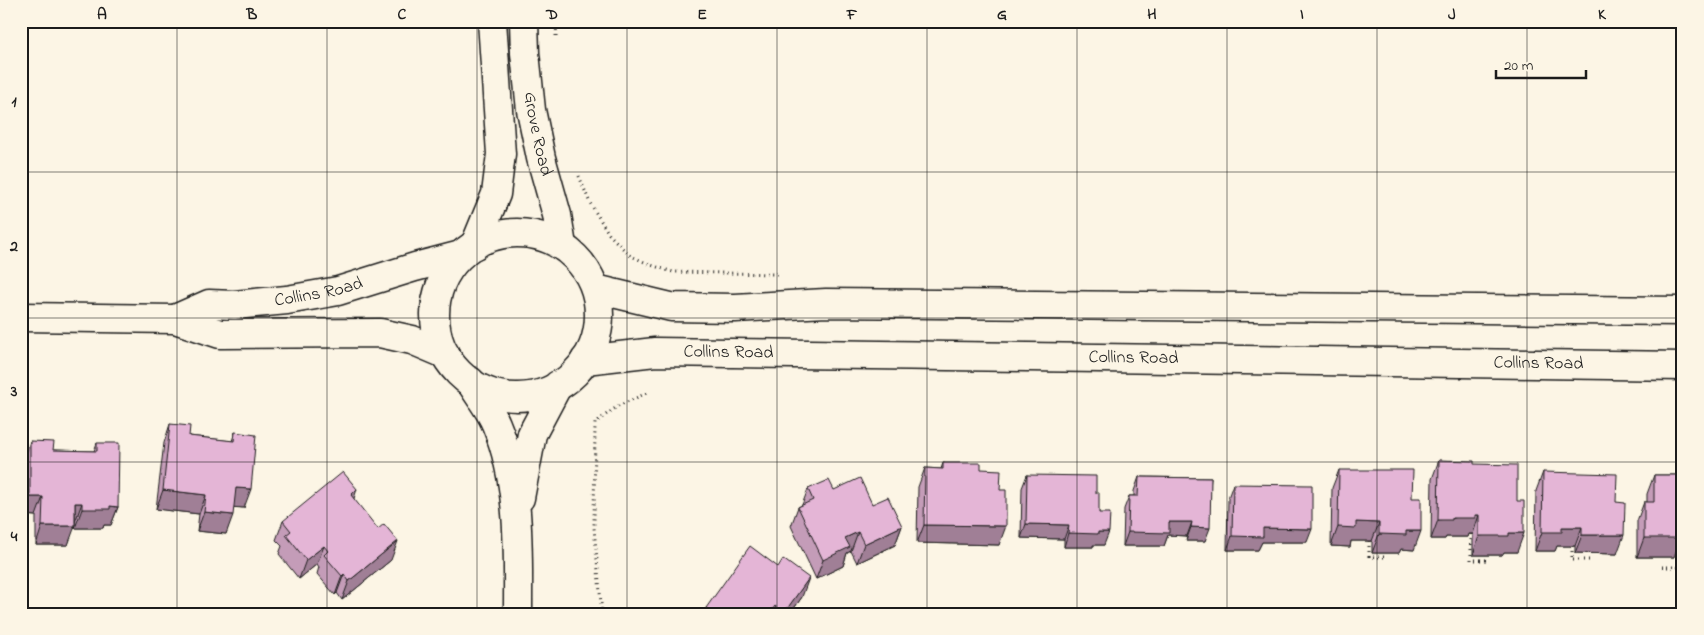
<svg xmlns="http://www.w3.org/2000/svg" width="1704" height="635" font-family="'Indie Flower',sans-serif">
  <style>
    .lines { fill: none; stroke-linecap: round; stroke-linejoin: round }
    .minor-casing { stroke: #1c1c1c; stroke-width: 31 }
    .tertiary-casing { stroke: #1c1c1c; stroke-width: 31 }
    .path { stroke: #1c1c1c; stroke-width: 3; stroke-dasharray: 1 4; stroke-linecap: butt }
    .minor { stroke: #fcf5e5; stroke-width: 28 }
    .tertiary { stroke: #fcf5e5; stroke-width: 28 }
    .wall { fill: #c49cb8; stroke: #1c1c1c }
    .shaded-wall { fill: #a07f96; stroke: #1c1c1c }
    .building { fill: #e4b5d6; stroke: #1c1c1c }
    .grid { fill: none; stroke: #1c1c1c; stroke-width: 1; stroke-opacity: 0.55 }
    .labels { text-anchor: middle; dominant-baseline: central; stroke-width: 5; stroke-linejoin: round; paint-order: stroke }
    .street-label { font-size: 18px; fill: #1c1c1c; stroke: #fcf5e5 }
    .neatline { fill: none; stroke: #1c1c1c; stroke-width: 2 }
    .grid-label { font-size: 16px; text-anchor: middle; font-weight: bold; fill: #1c1c1c }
  </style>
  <rect width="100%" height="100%" fill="#fcf5e5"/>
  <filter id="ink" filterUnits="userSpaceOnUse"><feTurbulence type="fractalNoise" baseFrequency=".02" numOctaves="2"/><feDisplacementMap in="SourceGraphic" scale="10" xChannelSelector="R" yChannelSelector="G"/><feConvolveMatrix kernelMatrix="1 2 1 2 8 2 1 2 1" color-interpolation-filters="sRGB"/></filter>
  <g filter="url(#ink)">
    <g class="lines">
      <g class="minor-casing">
        <g id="minor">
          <polyline points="596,289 671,307 735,308 826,303 1683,311"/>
          <polyline points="21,317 175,319 220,334 380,333 412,340 445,354"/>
          <path id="s1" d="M175 319 209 304 234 305 287 300 338 291 415 267 461 255"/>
          <path id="s2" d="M585 360 655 352 1683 366"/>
        </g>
      </g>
      <g class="tertiary-casing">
        <g id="tertiary">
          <path id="s3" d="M524 21 525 53 531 110 541 158 557 215 562 246"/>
          <circle cx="517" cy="315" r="82"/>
          <polyline points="475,245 496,194 501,154 492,21"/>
          <path d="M470 381C478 395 490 409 496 424 521 484 518 550 518 614"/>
          <polyline points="520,498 532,434 558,385"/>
        </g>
      </g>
      <g class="path">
        <polyline points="556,36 557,21"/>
        <polyline points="579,176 590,203 609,234 629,255 651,265 673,272 777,274"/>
        <polyline points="1471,534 1471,560 1489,560"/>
        <polyline points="1369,541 1369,557 1388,557"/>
        <polyline points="1572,546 1572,560 1593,560"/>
        <polyline points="1662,567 1683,567"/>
        <polyline points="602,614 594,528 595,423 618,406 649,392"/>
      </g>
      <use href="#minor" class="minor"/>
      <use href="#tertiary" class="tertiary"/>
    </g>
    <g class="wall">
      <polygon points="170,424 189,436 232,441 235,432 244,508 234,507 226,534 197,531 199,514 156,509 164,443"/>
      <polygon points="30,441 53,450 94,451 97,443 118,507 111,525 104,525 103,528 75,528 75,522 68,545 36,545 36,516 23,515 24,460"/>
      <polygon points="1439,460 1474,464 1517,552 1504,552 1502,555 1473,555 1473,534 1469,534 1468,537 1446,537 1445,539 1431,539 1432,479"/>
      <polygon points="943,463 981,469 1000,490 999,545 917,543 918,487 925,468 941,469"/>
      <polygon points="1339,470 1412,498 1414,550 1401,549 1399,553 1372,553 1372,541 1351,541 1350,547 1331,546 1332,488"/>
      <polygon points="1543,472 1616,502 1617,554 1575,553 1575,546 1557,546 1555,551 1535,551 1536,491"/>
      <polygon points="1027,475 1096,493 1104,545 1093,545 1093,547 1064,547 1064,539 1021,538 1022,488"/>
      <polygon points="1654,475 1683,475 1683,546 1678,546 1674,557 1637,557 1637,521 1644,502 1647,502 1647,494"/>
      <polygon points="1139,477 1211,478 1205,541 1186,541 1187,536 1168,535 1164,546 1123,546 1124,509 1129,496 1134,496 1134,491"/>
      <polygon points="1233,484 1307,542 1262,542 1258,550 1227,550 1228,498"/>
      <polygon points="808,489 834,490 872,504 902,526 895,545 857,563 851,551 847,553 843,566 816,579 791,526 798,507 802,505"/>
      <polygon points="354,499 391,560 342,600 337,593 335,595 317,574 319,567 317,564 299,579 279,554 282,546 276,540 283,521"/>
      <polygon points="802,597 790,614 704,614 706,608"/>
    </g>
    <g class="shaded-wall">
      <polygon points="236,488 251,489 244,508 229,507"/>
      <polygon points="357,489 351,508 351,495"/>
      <polygon points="163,490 206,495 199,514 156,509"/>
      <polygon points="30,497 43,497 36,516 23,515"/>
      <polygon points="75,503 82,503 75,522"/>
      <polygon points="110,506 118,507 111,525 104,525 103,528 75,528 82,509"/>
      <polygon points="204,512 233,515 226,534 197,531"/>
      <polygon points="1475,515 1479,515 1473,534 1469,534 1468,537 1446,537 1445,539 1431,539 1438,520"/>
      <polygon points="1169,522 1192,522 1187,536 1168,535 1164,546 1123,546 1128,532"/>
      <polygon points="1356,522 1379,523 1372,541 1351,541 1350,547 1331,546 1338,527"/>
      <polygon points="1026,524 1069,525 1064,539 1021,538"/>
      <polygon points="924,525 1006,526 999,545 917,543"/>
      <polygon points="42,526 75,526 68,545 36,545"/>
      <polygon points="902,526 895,545 857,563 864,544"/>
      <polygon points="1191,527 1210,528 1205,541 1186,541"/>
      <polygon points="1562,527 1582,527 1575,546 1557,546 1555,551 1535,551 1542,532"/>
      <polygon points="1681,527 1683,527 1683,546 1678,546 1674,557 1637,557 1644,538"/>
      <polygon points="1263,528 1312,529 1307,542 1262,542 1258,550 1227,550 1232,536"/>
      <polygon points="1406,531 1421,531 1414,550 1401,549 1399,553 1372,553 1379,534"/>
      <polygon points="858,532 851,551 847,553 843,566 816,579 823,560 845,538"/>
      <polygon points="1098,532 1109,532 1104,545 1093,545 1093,547 1064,547 1068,533"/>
      <polygon points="1509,533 1524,533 1517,552 1504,552 1502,555 1473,555 1479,536"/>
      <polygon points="1582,535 1624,535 1617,554 1575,553"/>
      <polygon points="398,541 391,560 342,600 349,581"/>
      <polygon points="324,546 317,564 299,579 306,560"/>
      <polygon points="344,574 337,593 335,595 342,576"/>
      <polygon points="809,578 802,597 790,614 783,614"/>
    </g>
    <g class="building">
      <polygon points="170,424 190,426 189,436 234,441 235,432 256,435 251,489 236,488 233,515 204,512 206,495 163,490"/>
      <polygon points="30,441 54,442 53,450 97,451 97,443 119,443 118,507 110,506 110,509 82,509 82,503 75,503 75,526 42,526 43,497 30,497"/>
      <polygon points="1439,460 1474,461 1474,464 1517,465 1517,501 1524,501 1524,533 1509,533 1509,536 1479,536 1479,515 1475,515 1475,518 1452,518 1452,520 1438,520"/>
      <polygon points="943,463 981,463 981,469 1001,470 1000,490 1006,490 1006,526 924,525 925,468 943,469"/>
      <polygon points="1339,470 1413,470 1412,498 1421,498 1421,531 1406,531 1406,535 1379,534 1379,523 1356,522 1356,528 1338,527"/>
      <polygon points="343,472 357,489 351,495 378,529 384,524 398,541 349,581 344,574 342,576 324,555 328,551 324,546 306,560 286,535 291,531 283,521"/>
      <polygon points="1543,472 1617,474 1616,502 1625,503 1624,535 1582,535 1582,527 1562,527 1562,532 1542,532"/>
      <polygon points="1027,475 1096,476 1096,493 1099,493 1099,513 1110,513 1109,532 1098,532 1098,534 1068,533 1069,525 1026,524"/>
      <polygon points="1654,475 1683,475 1683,527 1681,527 1681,538 1644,538 1644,502 1654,502"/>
      <polygon points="1139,477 1211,478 1210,528 1191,527 1192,522 1169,522 1169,533 1128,532 1129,496 1138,496"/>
      <polygon points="860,478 872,504 888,497 902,526 864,544 858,532 845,538 850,547 823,560 798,507 813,500 808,489 829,480 834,490"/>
      <polygon points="1233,484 1312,485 1312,529 1263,528 1263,537 1232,536"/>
      <polygon points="750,546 778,567 783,559 809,578 784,613 775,606 769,614 714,614 706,608"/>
    </g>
  </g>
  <path class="grid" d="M177 21V614M327 21V614M477 21V614M627 21V614M777 21V614M927 21V614M1077 21V614M1227 21V614M1377 21V614M1527 21V614M21 172H1683M21 318H1683M21 462H1683"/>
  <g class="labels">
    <g class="street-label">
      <text stroke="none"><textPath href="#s3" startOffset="114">Grove Road</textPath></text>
      <text stroke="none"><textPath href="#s1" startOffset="148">Collins Road</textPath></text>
      <text stroke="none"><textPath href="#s2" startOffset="144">Collins Road</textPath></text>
      <text stroke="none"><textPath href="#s2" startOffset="549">Collins Road</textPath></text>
      <text stroke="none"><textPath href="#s2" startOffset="954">Collins Road</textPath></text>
    </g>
  </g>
  <rect width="1704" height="635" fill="none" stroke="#fcf5e5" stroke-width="55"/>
  <path d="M1496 70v8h90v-8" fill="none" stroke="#1c1c1c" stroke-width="2.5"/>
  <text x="1504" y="70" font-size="15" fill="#1c1c1c" stroke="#fcf5e5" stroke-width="4" paint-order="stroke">20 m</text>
  <rect x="28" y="28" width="1648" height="580" class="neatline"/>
  <g class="grid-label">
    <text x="102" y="19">A</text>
    <text x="252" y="19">B</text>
    <text x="402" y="19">C</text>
    <text x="552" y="19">D</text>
    <text x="702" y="19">E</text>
    <text x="852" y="19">F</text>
    <text x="1002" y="19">G</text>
    <text x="1152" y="19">H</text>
    <text x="1302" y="19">I</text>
    <text x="1452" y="19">J</text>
    <text x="1602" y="19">K</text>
    <text x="14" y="106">1</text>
    <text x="14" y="251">2</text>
    <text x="14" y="396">3</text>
    <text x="14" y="541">4</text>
  </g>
</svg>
